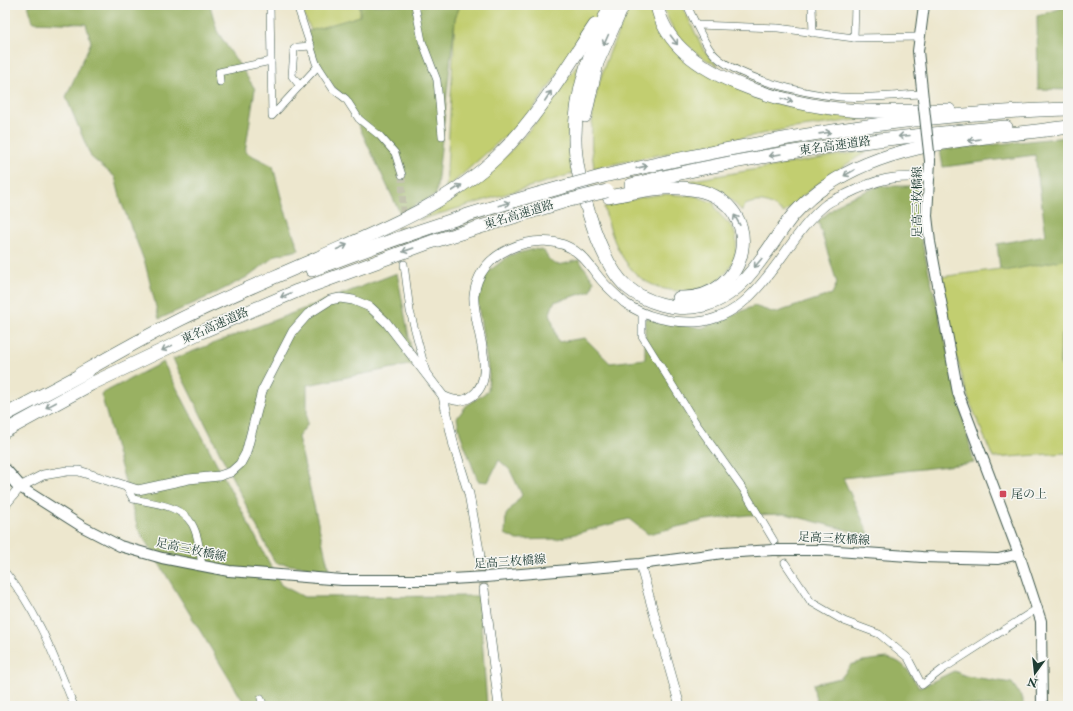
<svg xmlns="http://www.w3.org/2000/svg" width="1073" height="711" font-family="'IM FELL Double Pica','Noto Serif JP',serif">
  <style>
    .green { fill: #c2ce6f; stroke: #708652 }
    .forest { fill: #99b162; stroke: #5c774b }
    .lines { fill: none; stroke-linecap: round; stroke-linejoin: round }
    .minor-tunnel { stroke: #c4c5af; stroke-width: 7; stroke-dasharray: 7 3.5; stroke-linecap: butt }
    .tertiary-tunnel { stroke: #c4c5af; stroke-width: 9; stroke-dasharray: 9 4.5; stroke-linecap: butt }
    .minor-casing { stroke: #3e564b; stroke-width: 8 }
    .tertiary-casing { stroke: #3e564b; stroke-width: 10 }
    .secondary-casing { stroke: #3e564b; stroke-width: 12 }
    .primary-casing { stroke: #3e564b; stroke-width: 14 }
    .motorway-casing { stroke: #3e564b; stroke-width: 14 }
    .minor { stroke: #fff; stroke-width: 7 }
    .tertiary { stroke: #fff; stroke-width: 9 }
    .secondary { stroke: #fff; stroke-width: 10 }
    .primary { stroke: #fff; stroke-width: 12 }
    .motorway { stroke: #fff; stroke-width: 13 }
    .secondary-bridge-casing { stroke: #3e564b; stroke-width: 12; stroke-linecap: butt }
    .motorway-bridge-casing { stroke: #3e564b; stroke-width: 14; stroke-linecap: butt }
    .secondary-bridge { stroke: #fff; stroke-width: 10 }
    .motorway-bridge { stroke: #fff; stroke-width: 13 }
    .oneway { stroke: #8f9e9a }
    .poi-dot { fill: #d1495b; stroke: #f6f6f2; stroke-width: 1.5 }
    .labels { text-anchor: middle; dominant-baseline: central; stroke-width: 3; stroke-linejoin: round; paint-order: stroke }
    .street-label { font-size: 12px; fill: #1f3d34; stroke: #f6f6f2 }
    .poi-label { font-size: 12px; fill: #1f3d34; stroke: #f6f6f2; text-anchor: start }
  </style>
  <rect width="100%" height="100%" fill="#f6f6f2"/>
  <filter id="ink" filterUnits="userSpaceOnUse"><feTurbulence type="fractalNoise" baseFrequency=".025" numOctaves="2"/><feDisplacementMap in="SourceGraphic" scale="8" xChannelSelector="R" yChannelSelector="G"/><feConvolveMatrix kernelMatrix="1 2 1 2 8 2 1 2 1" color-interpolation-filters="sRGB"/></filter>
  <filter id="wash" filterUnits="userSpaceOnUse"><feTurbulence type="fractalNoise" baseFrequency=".012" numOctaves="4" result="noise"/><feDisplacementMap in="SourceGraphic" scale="16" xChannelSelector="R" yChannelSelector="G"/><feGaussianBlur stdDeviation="0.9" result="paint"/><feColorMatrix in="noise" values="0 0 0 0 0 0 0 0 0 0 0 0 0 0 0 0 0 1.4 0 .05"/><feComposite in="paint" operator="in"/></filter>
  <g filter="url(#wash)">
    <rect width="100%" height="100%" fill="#ede7ce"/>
    <g class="green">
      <polygon points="299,5 359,5 363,17 312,32"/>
      <polygon points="460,5 606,5 529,115 446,189 455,19"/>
      <path d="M631 5H650L653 17 660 30 747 93 775 103 816 113 873 118 786 129 594 168C584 108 605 58 631 5Z"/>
      <path d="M662 5H682L704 51 719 67C685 48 677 41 662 5Z"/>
      <path d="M580 61 568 124 569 150 572 174 419 220C464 195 503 163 535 123 551 103 565 81 580 61Z"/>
      <path d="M870 150C839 168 810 188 784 213 769 203 763 198 745 205L742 211 725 194 681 182Z"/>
      <path d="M664 194 696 196 714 203C718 222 740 221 736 250 729 297 664 302 635 273 617 255 610 231 604 207L642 197Z"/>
      <polygon points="1068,257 1068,330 1061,335 1060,364 1068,374 1068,453 993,458 969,400 956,356 940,277 1000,269"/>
    </g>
    <g class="forest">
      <polygon points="28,5 210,5 217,31 255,89 245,152 273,166 283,205 299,250 276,255 251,275 210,296 159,319 145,263 122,204 115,177 91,157 66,97 91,42 86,24 33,22"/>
      <path d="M360 5H460L455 19 436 195 400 213 346 99C323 79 316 60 306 32L360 16Z"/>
      <polygon points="1068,6 1068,90 1038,89 1037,16"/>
      <polygon points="1068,137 1068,259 1005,271 1000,269 997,244 1046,235 1035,155 943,167 940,150"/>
      <path d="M879 186H919V230L974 463 843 478 870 536 786 514 748 515 706 520 648 534 629 519 557 539 517 540 505 534 506 515 522 495 510 470 499 460 488 482 478 481 460 433 457 418 466 406 488 391 489 375 477 298 485 274 510 255 535 249 544 251C554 271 560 264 579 260L594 281 591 291 554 302 550 313 558 342 585 338 610 363 645 359V318L702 328 754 306 775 313 832 294 837 283 818 221 844 200Z"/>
      <polygon points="397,273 414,364 307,385 307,425 298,437 329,570 275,563 173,359"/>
      <polygon points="1068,330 1068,374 1060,364 1061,335"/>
      <polygon points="163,362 281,585 304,597 479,596 487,706 246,706 138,529 101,394"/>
      <path d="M887 658C905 661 910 673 919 688L954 671 966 676 1012 683 1023 699V706H817L813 684 841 678 851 665 863 661Z"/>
    </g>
  </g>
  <g filter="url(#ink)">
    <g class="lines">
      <g class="minor-tunnel">
        <polyline points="402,175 404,255"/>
        <polyline points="774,541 785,563"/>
      </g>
      <polyline class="tertiary-tunnel" points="480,556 484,589"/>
      <g class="minor-casing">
        <g id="minor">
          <polyline points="270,5 272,116 318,66"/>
          <polyline points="297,5 316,63 333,89 346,99 359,119 380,136 395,153 402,175"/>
          <polyline points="415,5 422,41 437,80 442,136"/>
          <path d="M687 5C693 18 702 39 711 51 732 78 806 94 840 97 867 99 895 95 922 94"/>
          <polyline points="812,7 813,33"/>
          <polyline points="697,25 778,28 854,38 919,37"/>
          <polyline points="854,38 855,5"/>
          <polyline points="220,82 219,72 271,61"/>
          <polyline points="300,86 292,76 294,49 298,47 311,46"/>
          <polyline points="404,264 410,311 426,372"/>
          <polyline points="642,313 642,336 696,423 743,489 774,541"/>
          <path d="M127 488 133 499C152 503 181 505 192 524 199 536 200 553 202 566"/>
          <polyline points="785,563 811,602 844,621 879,634 908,658 922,685 943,669 1038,608"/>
          <path d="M5 572C38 611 55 659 74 706"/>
          <polyline points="261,699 264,706"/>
        </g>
      </g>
      <g class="tertiary-casing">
        <g id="tertiary">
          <polyline points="443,396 454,446 469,494 480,556"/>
          <path d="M5 505 20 487 43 475 67 471H79L138 490 189 479 219 476 231 472 240 464 246 453 262 391 293 331 308 314 330 300 340 298 353 300 370 307 386 322 443 396C454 401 462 403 472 396 500 377 471 321 474 295 477 273 490 258 509 249 531 239 560 237 579 254 588 261 594 272 602 281 609 289 617 296 625 303 644 317 672 323 696 322 759 318 782 242 823 207 829 201 838 198 845 195 879 178 893 176 930 177"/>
          <polyline points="640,564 680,706"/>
          <polyline points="484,589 499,706"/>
        </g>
      </g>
      <g class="secondary-casing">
        <g id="secondary">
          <polyline points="923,99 918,51 924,5"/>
          <polyline points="930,161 927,216 930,242 958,393 1019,554 1041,621 1042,706"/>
          <polyline points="20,487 83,527 120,546 162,558 229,571 342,580 433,580 486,577 640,564 723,553 773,550 823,550 922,557 998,559 1019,554"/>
        </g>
      </g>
      <g class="primary-casing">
        <polyline id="primary" points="5,470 20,487"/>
      </g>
      <g class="motorway-casing">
        <g id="motorway">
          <path d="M610 5C592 47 575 90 575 137 574 174 598 262 627 287 646 303 676 311 700 306 746 297 766 248 793 215 802 205 815 193 826 186 896 138 987 139 1068 127"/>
          <path d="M657 5C670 77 788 105 849 110 882 113 916 111 949 110"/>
          <polyline points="585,116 597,63 623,5"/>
          <path d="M604 176C756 140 912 113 1068 109"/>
          <path d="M631 185C754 153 880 138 1006 127"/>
          <path d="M609 197C638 191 668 184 697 190 768 205 751 301 679 298"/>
          <path d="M312 270C395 238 478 210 563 187"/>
          <path d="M80 374C113 355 147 336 181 319 226 297 273 278 318 258 381 230 448 204 498 156 537 118 565 70 595 25"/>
          <polyline points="5,415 88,371"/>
          <polyline points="5,431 91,384 201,332 297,291 431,242 566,201"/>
        </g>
      </g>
      <use href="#minor" class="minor"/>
      <use href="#tertiary" class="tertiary"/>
      <use href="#secondary" class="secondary"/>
      <use href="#primary" class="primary"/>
      <use href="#motorway" class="motorway"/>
      <g class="secondary-bridge-casing">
        <polyline id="secondary-bridge" points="923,99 930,161"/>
      </g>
      <g class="motorway-bridge-casing">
        <g id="motorway-bridge">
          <polyline points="563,187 604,176"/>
          <polyline points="566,201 607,191"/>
        </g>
      </g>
      <use href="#secondary-bridge" class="secondary-bridge"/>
      <use href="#motorway-bridge" class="motorway-bridge"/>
    </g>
    <defs><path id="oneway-shaft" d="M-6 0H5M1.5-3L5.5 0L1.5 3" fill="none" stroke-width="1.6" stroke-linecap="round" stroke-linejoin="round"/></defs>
    <g class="oneway">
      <use href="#oneway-shaft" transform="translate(606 40) rotate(114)"/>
      <use href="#oneway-shaft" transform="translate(674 40) rotate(53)"/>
      <use href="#oneway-shaft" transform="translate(548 96) rotate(-57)"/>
      <use href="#oneway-shaft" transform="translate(787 100) rotate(15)"/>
      <use href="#oneway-shaft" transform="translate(825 133) rotate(-8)"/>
      <use href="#oneway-shaft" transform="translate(904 136) rotate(175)"/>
      <use href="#oneway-shaft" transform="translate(974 140) rotate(172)"/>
      <use href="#oneway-shaft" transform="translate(775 155) rotate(170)"/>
      <use href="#oneway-shaft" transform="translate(642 167) rotate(-13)"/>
      <use href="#oneway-shaft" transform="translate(849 173) rotate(150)"/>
      <use href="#oneway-shaft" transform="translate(457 188) rotate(-33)"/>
      <use href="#oneway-shaft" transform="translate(504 204) rotate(-17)"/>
      <use href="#oneway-shaft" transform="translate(737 220) rotate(-119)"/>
      <use href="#oneway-shaft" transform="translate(342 247) rotate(-24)"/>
      <use href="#oneway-shaft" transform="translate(408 250) rotate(161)"/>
      <use href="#oneway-shaft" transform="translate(758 263) rotate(130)"/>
      <use href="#oneway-shaft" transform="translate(286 295) rotate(157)"/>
      <use href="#oneway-shaft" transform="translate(167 348) rotate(154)"/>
      <use href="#oneway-shaft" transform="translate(51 405) rotate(152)"/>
    </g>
  </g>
  <rect class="poi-dot" x="999" y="490" width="8" height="8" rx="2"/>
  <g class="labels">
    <g class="street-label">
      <text transform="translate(835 146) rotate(-8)">東名高速道路</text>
      <text transform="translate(917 202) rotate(-90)">足高三枚橋線</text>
      <text transform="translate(519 215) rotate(-17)">東名高速道路</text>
      <text transform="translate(215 326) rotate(-24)">東名高速道路</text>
      <text transform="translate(834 539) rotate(3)">足高三枚橋線</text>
      <text transform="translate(191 550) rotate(12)">足高三枚橋線</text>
      <text transform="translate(510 562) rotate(-4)">足高三枚橋線</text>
    </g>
    <g class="poi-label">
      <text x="1011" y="494">尾の上</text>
    </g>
  </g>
  <rect width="1073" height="711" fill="none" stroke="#f6f6f2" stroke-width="20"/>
  <g transform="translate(1035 673) rotate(195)" stroke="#f6f6f2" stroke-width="3" paint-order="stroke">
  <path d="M0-3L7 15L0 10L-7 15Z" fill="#1f3d34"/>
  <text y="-6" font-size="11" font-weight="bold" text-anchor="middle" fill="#1f3d34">N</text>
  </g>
</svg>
